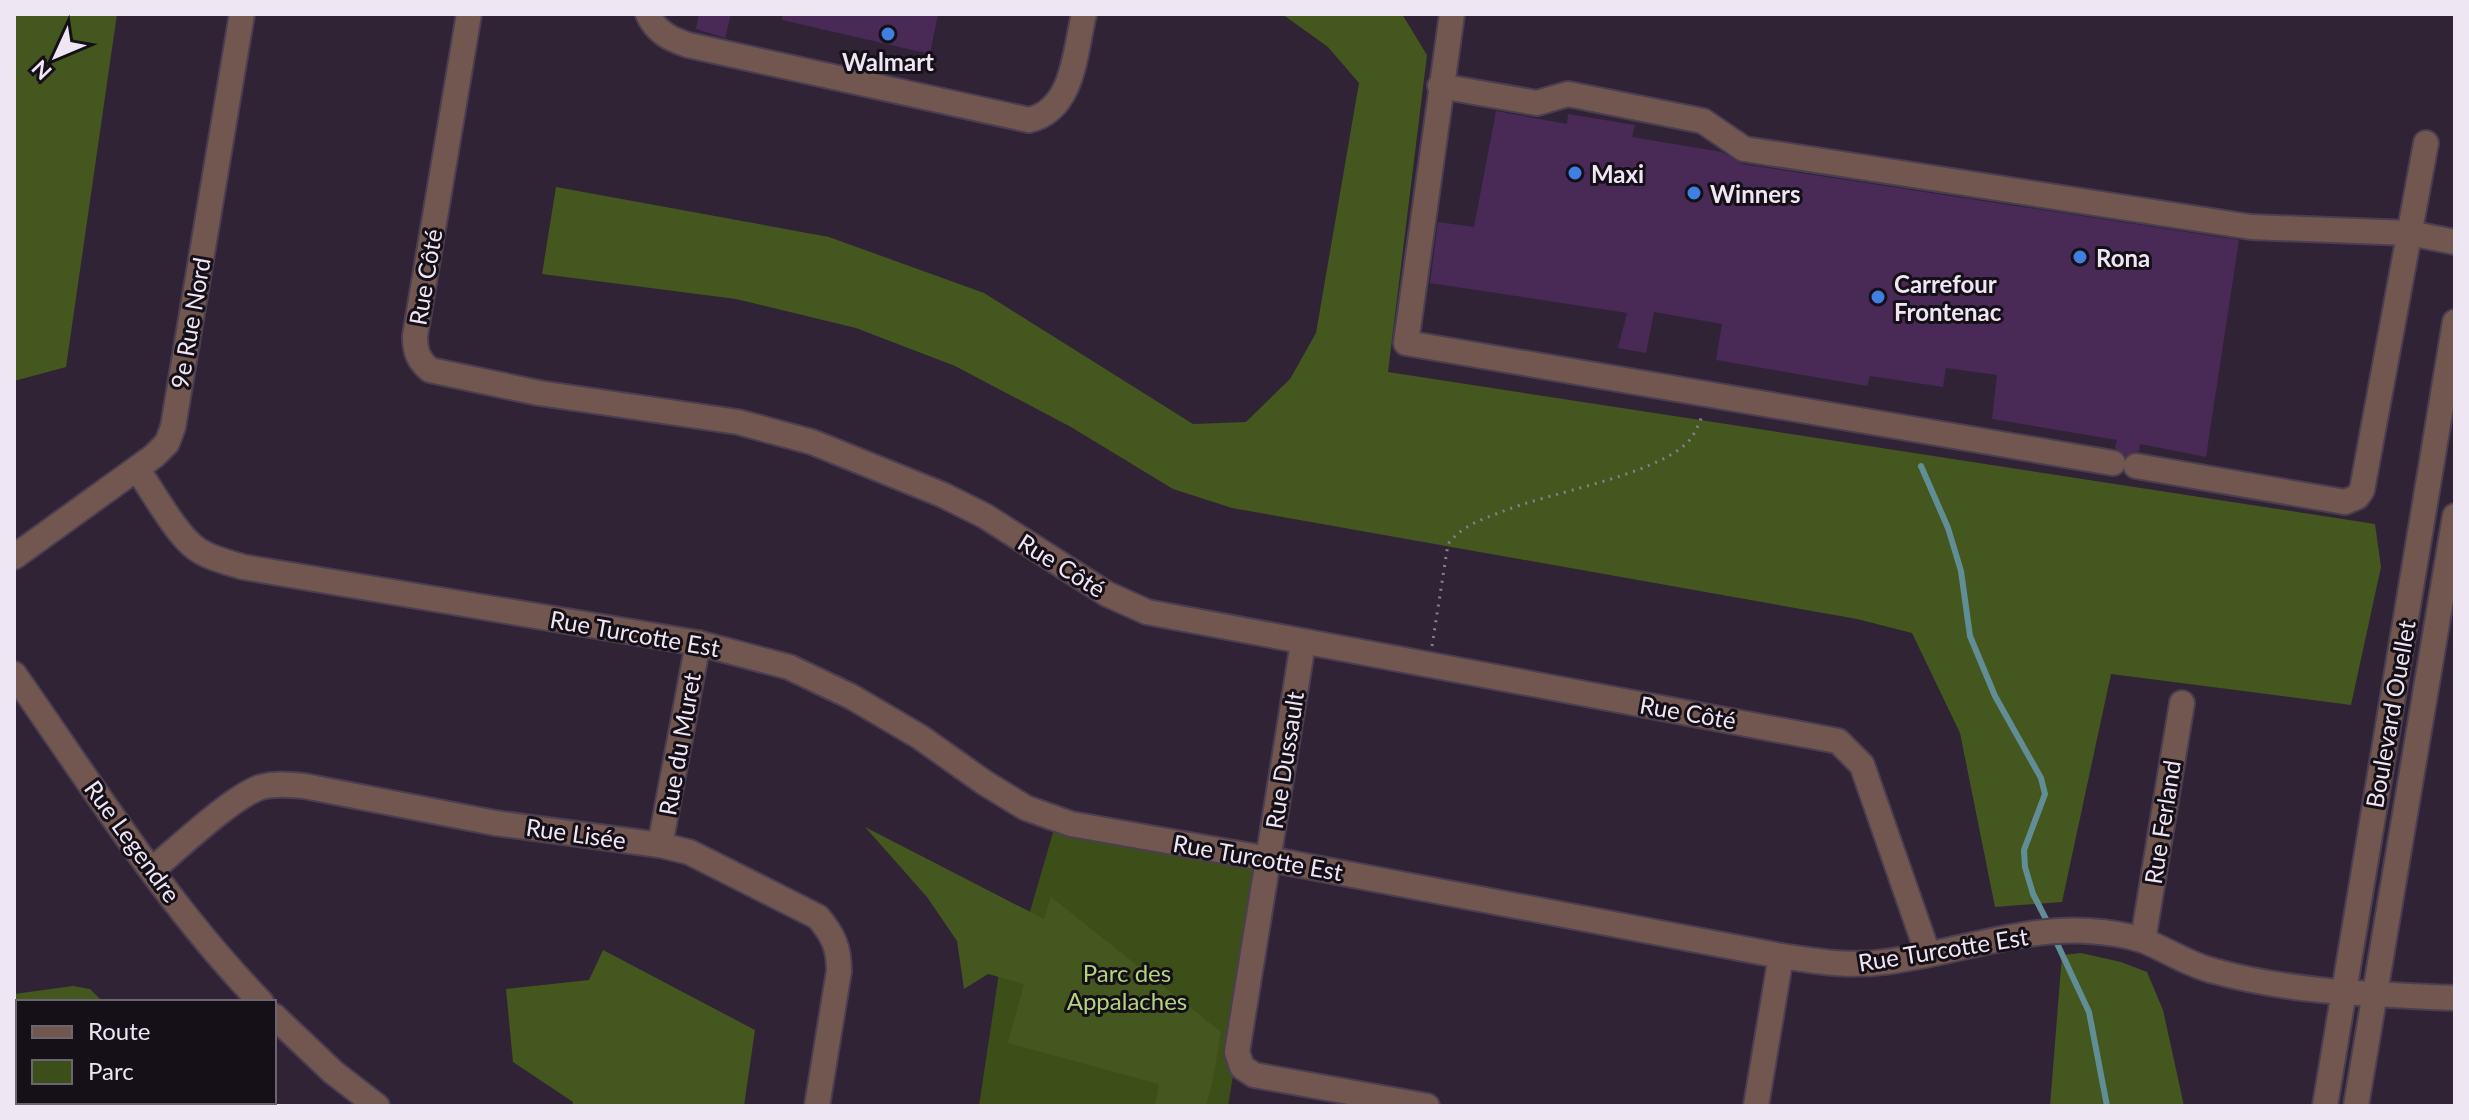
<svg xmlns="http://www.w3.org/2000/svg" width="2469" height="1120" font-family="Lato,sans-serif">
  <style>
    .green { fill: #3d4f18 }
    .forest { fill: #44571e }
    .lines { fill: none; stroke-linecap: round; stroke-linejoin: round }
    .stream { stroke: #608d96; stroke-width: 6 }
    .building { fill: #492956 }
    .minor-casing { stroke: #4b3e50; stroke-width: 28 }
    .path { stroke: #897e8e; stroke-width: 3; stroke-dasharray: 2 6; stroke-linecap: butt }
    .minor { stroke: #725750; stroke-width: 24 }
    .shop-dot { fill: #3f7fe0; stroke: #150f17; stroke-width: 3 }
    .labels { text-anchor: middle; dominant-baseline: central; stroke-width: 6; stroke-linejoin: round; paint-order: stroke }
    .poi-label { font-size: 24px; font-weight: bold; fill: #efe6f3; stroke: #150f17; text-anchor: start }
    .street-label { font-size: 24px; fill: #efe6f3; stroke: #150f17 }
    .park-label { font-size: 24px; fill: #b4d37f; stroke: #150f17 }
  </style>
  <rect width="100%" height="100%" fill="#302336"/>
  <polygon class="green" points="1057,819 1269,859 1228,1106 979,1106 1009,906 1029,915"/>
  <g class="forest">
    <polygon points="14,14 117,14 66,367 14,381"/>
    <polygon points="1282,14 1402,14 1427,55 1388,372 2375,524 2381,567 2351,705 2111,674 2062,902 1995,907 1960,733 1912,633 1857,619 1232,508 1173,489 1071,427 955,366 856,328 736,299 542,274 556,187 829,237 984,293 1193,424 1246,422 1290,379 1316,333 1359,83 1328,47"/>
    <polygon points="865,827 1044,919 1051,897 1221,1032 1213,1079 1206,1106 1155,1106 1159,1084 1008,1043 1024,984 988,974 964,989 957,941 927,897"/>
    <polygon points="603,950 755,1030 744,1106 572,1106 573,1102 513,1062 506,989 589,980"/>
    <polygon points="2081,953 2121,962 2147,972 2163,1010 2184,1106 2050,1106 2062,955"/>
    <polygon points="73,986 90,989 103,1002 18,1002 18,1102 144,1102 141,1106 14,1106 14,994"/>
  </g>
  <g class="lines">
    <g class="stream">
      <polyline points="1921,466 1948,528 1961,571 1970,636 1995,696 2041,778 2045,794 2024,850 2025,867 2033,894 2049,925"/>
      <polyline points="2055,939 2089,1012 2107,1106"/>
    </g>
  </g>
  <g class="building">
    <polygon points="699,14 731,14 725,38 696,29"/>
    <polygon points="783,14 938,14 930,54 782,20"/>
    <polygon points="1496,111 1567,124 1568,114 1635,125 1632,137 1722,152 1742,164 2239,240 2206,457 2140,444 2139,451 2126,456 2115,448 2117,440 1992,419 1997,375 1946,368 1943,387 1870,376 1867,386 1716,360 1722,324 1654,312 1646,353 1618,348 1627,313 1430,283 1438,222 1474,227"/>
  </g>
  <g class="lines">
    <g class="minor-casing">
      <g id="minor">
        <path d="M469 14 415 336C415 351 418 360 430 370L539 393 738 422 812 442 943 495 985 516 1107 594 1147 612 1838 741 1862 765 1928 954"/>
        <path d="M648 14C656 32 670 39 688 45L1029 120C1074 110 1075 51 1084 14"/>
        <polyline points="1452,14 1406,343 2113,463"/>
        <polyline points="1440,86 1537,103 1568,94 1703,121 1744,149 2251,227 2409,233 2455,242"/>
        <polyline points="2136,466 2345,502 2357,497 2362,490 2426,143"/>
        <path d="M137 469C152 490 175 532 194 547 208 558 227 562 243 567L698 643 789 667 852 697 920 737 985 783 1026 808 1071 824 1269 859 1781 956C1816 961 1849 967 1884 962 1952 954 2019 927 2088 931 2106 932 2124 934 2142 940 2166 949 2188 965 2214 971 2294 993 2373 994 2455 998"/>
        <polyline points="14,557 154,456 167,443 173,427 242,14"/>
        <polyline points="1303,643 1237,1052 1242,1067 1254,1075 1427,1106"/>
        <path d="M14 674C92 785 166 904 261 1002"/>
        <polyline points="660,845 698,643"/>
        <path d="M152 870C177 849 233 796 261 787 276 783 290 785 304 786L495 823 660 845 689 852 818 917C833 935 839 947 839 971L817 1106"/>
        <polyline points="2143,940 2182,703"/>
        <polyline points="274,1016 333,1072 377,1106"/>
        <polyline points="1756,1106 1781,956"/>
        <polyline points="2325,1106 2455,322"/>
        <polyline points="2356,1106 2455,516"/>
      </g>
    </g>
    <path class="path" d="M1432 646 1448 544C1462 526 1480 520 1501 512 1550 492 1650 477 1687 443 1694 436 1698 426 1702 416"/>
    <use href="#minor" class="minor"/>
  </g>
  <g class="shop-dot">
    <circle cx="888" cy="34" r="8"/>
    <circle cx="1575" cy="173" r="8"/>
    <circle cx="1694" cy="193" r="8"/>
    <circle cx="2080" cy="257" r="8"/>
    <circle cx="1878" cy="297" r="8"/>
  </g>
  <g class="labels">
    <g class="poi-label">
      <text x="888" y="61" text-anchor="middle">Walmart</text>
      <text x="1591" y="173">Maxi</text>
      <text x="1710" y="193">Winners</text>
      <text x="2096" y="257">Rona</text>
      <text x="1894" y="283">Carrefour<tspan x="1894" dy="28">Frontenac</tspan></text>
    </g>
    <g class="street-label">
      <text transform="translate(425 277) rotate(-80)">Rue Côté</text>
      <text transform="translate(190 323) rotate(-80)">9e Rue Nord</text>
      <text transform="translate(1062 565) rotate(32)">Rue Côté</text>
      <text transform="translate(635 633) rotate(10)">Rue Turcotte Est</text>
      <text transform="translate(1688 712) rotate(10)">Rue Côté</text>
      <text transform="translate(2390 714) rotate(-80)">Boulevard Ouellet</text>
      <text transform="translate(679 744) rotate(-80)">Rue du Muret</text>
      <text transform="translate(1284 760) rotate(-81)">Rue Dussault</text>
      <text transform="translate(2162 822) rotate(-81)">Rue Ferland</text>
      <text transform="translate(576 833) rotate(8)">Rue Lisée</text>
      <text transform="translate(133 841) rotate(54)">Rue Legendre</text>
      <text transform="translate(1258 857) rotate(10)">Rue Turcotte Est</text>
      <text transform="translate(1943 949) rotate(-9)">Rue Turcotte Est</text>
    </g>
    <g class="park-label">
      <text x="1127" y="972">Parc des<tspan x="1127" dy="28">Appalaches</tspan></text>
    </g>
  </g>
  <rect width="2469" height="1120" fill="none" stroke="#efe6f3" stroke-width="32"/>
  <rect x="16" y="1000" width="260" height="104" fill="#150f17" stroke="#6c656f" stroke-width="2"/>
  <rect x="32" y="1026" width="40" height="12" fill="#725750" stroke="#6c656f" stroke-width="2"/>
  <text x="88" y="1040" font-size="24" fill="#efe6f3">Route</text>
  <rect x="32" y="1060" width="40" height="24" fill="#3d4f18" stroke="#6c656f" stroke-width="2"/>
  <text x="88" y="1080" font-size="24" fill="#efe6f3">Parc</text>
  <g transform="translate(56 56) rotate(226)" stroke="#150f17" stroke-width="6" paint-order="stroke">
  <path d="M0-6L14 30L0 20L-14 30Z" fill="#efe6f3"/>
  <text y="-12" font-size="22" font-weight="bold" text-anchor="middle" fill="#efe6f3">N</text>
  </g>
</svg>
